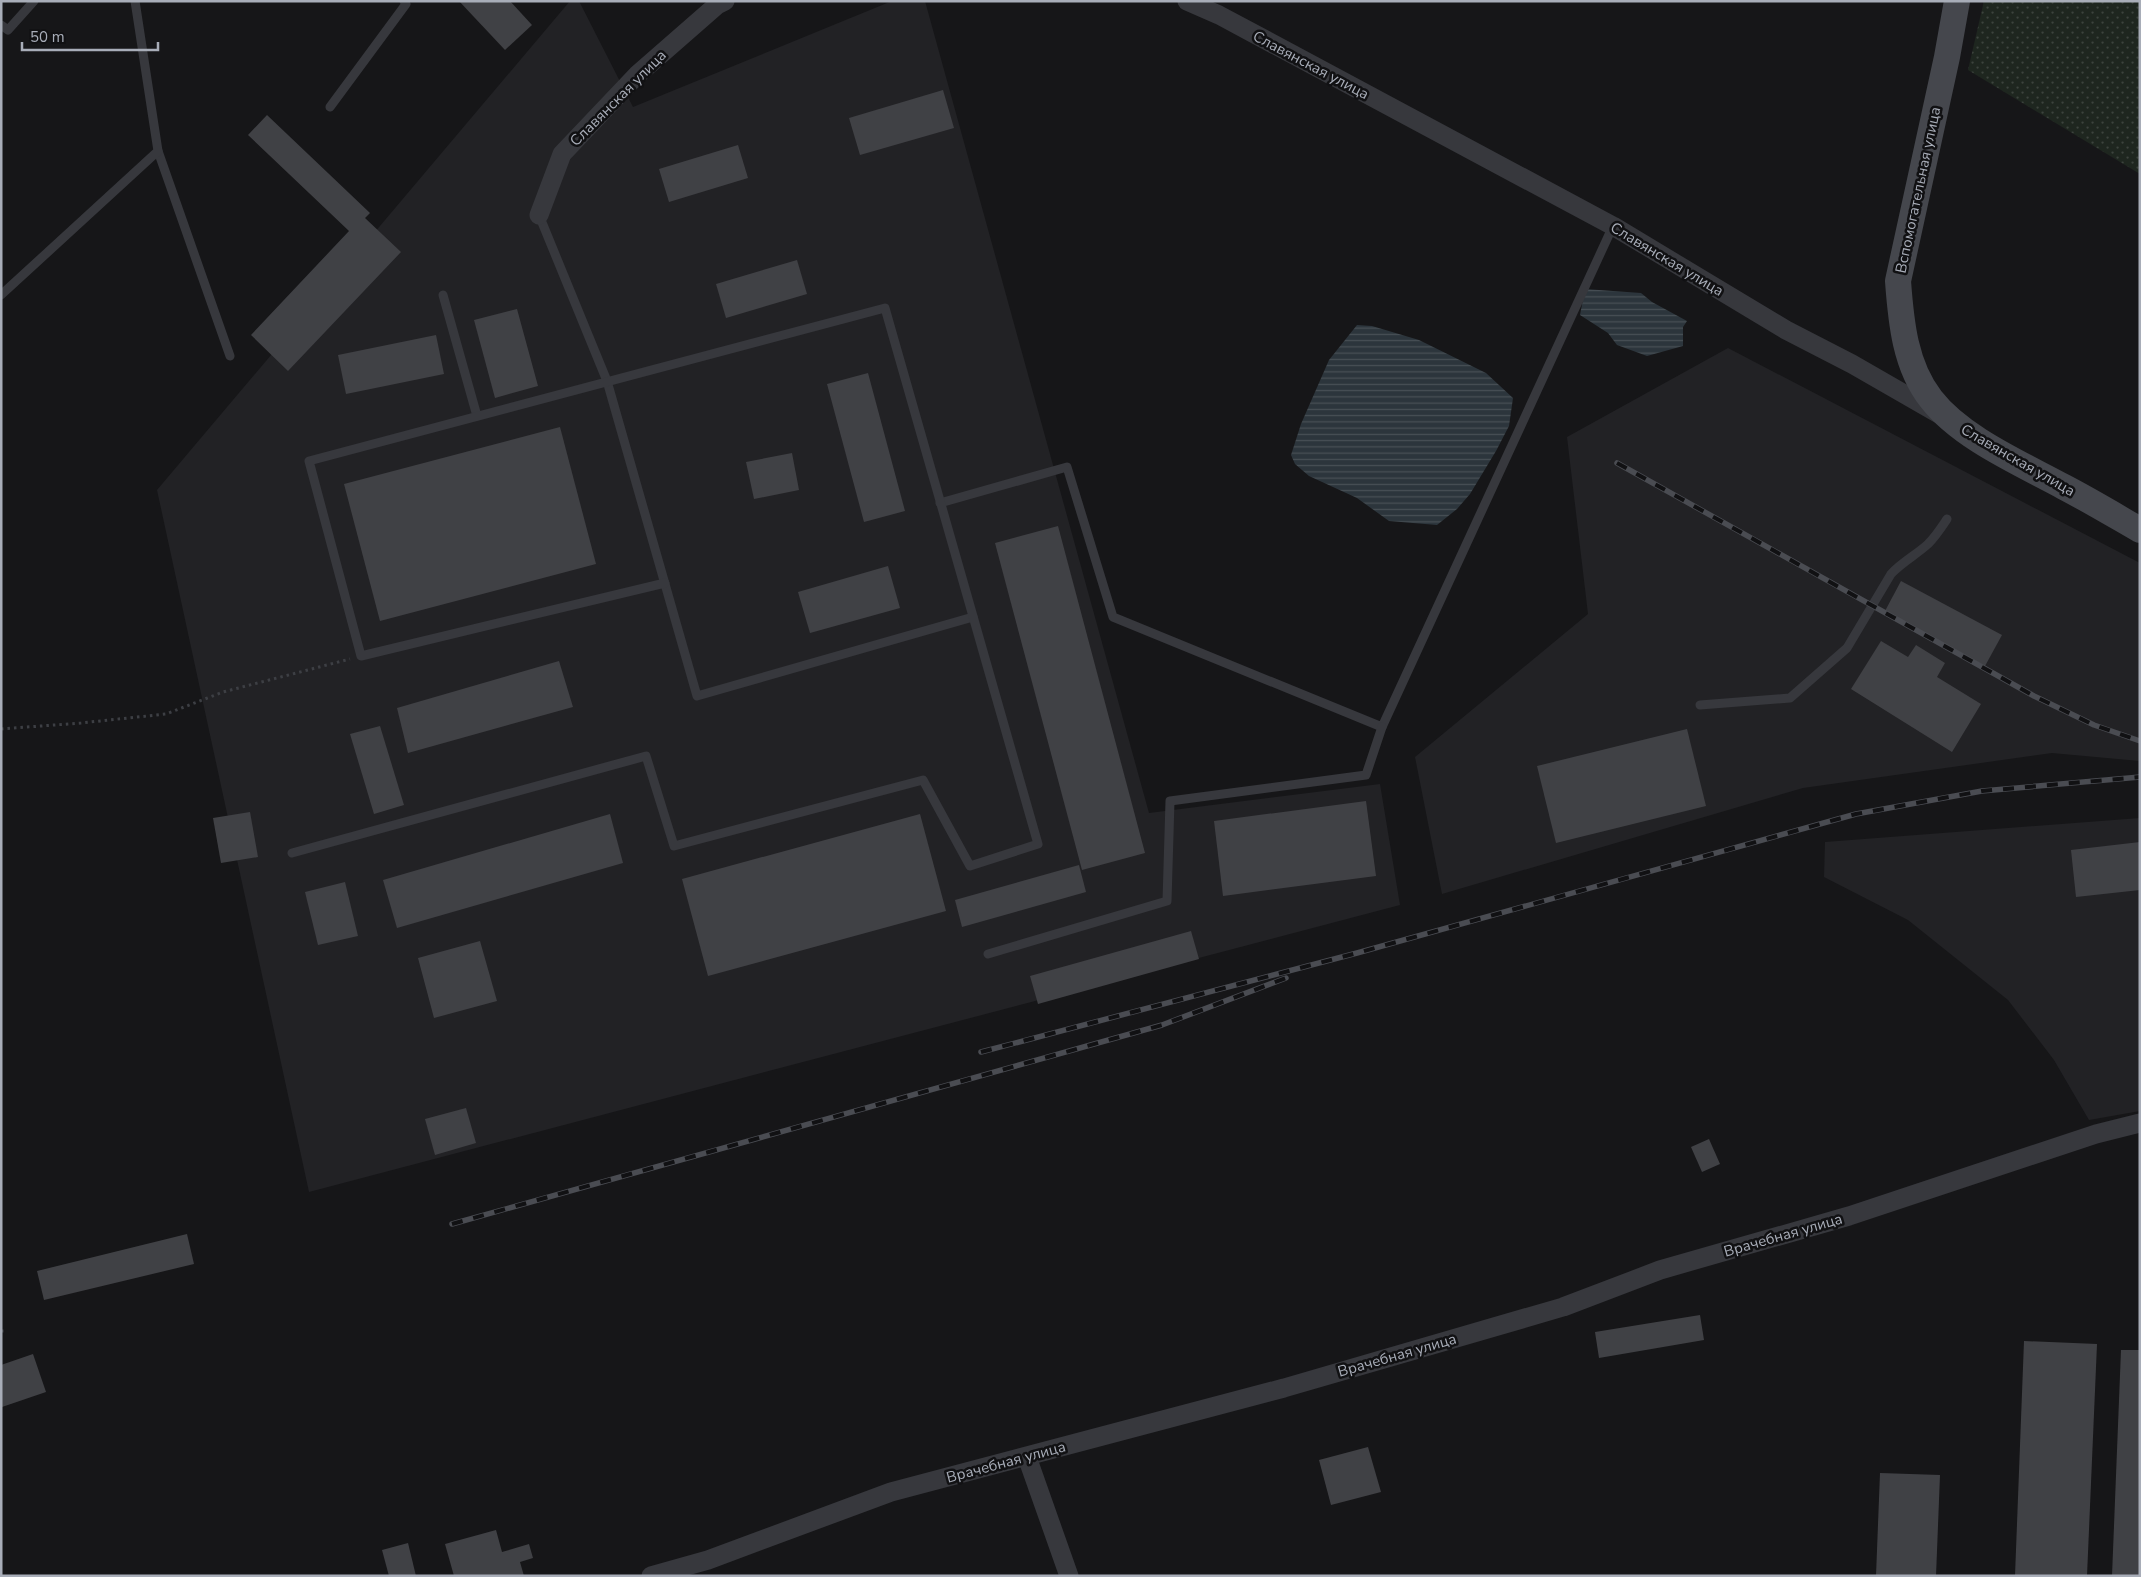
<svg xmlns="http://www.w3.org/2000/svg" width="2141" height="1577" font-family="'Nunito Sans',sans-serif">
  <style>
    .built { fill: #222225 }
    .grass { fill: url(#grass-dots) }
    .water { fill: url(#water-rules) }
    .building { fill: #404145 }
    .lines { fill: none; stroke-linecap: round; stroke-linejoin: round }
    .path { stroke: #3d3f44; stroke-width: 3; stroke-dasharray: 2.5 4; stroke-linecap: butt }
    .service { stroke: #37383d; stroke-width: 9 }
    .minor { stroke: #37383d; stroke-width: 19 }
    .secondary { stroke: #45474d; stroke-width: 26 }
    .rail-casing { stroke: #4a4c52; stroke-width: 5.5 }
    .rail { stroke: #111113; stroke-width: 4; stroke-dasharray: 11; stroke-linecap: butt }
    .labels { text-anchor: middle; dominant-baseline: central; stroke-width: 5; stroke-linejoin: round; paint-order: stroke }
    .street-label { font-size: 15px; fill: #a8adb8; stroke: #111113 }
  </style>
  <defs>
    <pattern id="grass-dots" width="8" height="8" patternUnits="userSpaceOnUse" patternTransform="scale(1.25)"><rect width="8" height="8" fill="#1e261f"/><path d="M2 2h.1M6 6h.1" fill="none" stroke="#3c433d" stroke-width="1.8" stroke-linecap="round"/></pattern>
    <pattern id="water-rules" width="6" height="5" patternUnits="userSpaceOnUse" patternTransform="scale(1.25)"><rect width="6" height="5" fill="#2c353c"/><path d="M0 2.5h6" fill="none" stroke="#485056"/></pattern>
  </defs>
  <rect width="100%" height="100%" fill="#161618"/>
  <g class="built">
    <polygon points="570,1 579,1 633,107 892,1 925,1 1149,813 1380,784 1400,905 309,1192 157,490"/>
    <polygon points="1728,348 2140,563 2140,761 2052,753 1803,788 1442,894 1415,757 1588,614 1567,437"/>
    <polygon points="2140,818 2140,1111 2089,1120 2054,1060 2008,1000 1908,920 1824,877 1825,842"/>
  </g>
  <polygon class="grass" points="1984,1 2140,1 2140,174 1968,70"/>
  <g class="water">
    <polygon points="1585,289 1641,293 1652,302 1687,321 1683,327 1683,346 1647,356 1617,345 1608,333 1580,315"/>
    <polygon points="1357,325 1372,326 1419,340 1486,373 1513,398 1509,426 1496,451 1470,494 1457,509 1437,525 1389,521 1357,498 1309,476 1295,464 1291,455 1301,424 1329,360"/>
  </g>
  <g class="building">
    <polygon points="459,1 510,1 532,25 505,50"/>
    <polygon points="943,90 954,128 860,155 849,118"/>
    <polygon points="267,115 370,213 365,218 401,252 288,371 251,335 349,231 248,135"/>
    <polygon points="738,145 748,178 669,202 659,169"/>
    <polygon points="797,260 807,294 726,318 716,284"/>
    <polygon points="517,309 538,386 495,398 474,320"/>
    <polygon points="436,335 444,374 346,394 338,355"/>
    <polygon points="868,373 905,511 864,522 827,384"/>
    <polygon points="560,427 596,564 380,621 344,484"/>
    <polygon points="792,453 799,490 754,499 746,462"/>
    <polygon points="1058,526 1145,853 1082,870 995,543"/>
    <polygon points="888,566 900,608 810,633 798,592"/>
    <polygon points="1901,581 2002,635 1985,666 1885,611"/>
    <polygon points="1881,641 1908,657 1916,645 1945,663 1937,677 1981,704 1952,752 1851,689"/>
    <polygon points="559,661 573,707 408,753 397,708"/>
    <polygon points="380,726 404,805 374,814 350,734"/>
    <polygon points="1687,729 1706,806 1556,843 1537,766"/>
    <polygon points="1366,801 1376,876 1223,896 1214,821"/>
    <polygon points="250,812 258,857 221,863 213,818"/>
    <polygon points="610,814 623,863 397,928 383,880"/>
    <polygon points="920,814 946,911 708,976 682,879"/>
    <polygon points="2140,842 2140,890 2076,897 2071,850"/>
    <polygon points="1079,865 1086,892 962,927 955,900"/>
    <polygon points="345,882 358,936 318,945 305,892"/>
    <polygon points="1191,931 1199,959 1038,1004 1030,976"/>
    <polygon points="480,941 497,1001 434,1018 418,958"/>
    <polygon points="466,1108 476,1143 435,1155 425,1119"/>
    <polygon points="1709,1139 1720,1164 1702,1172 1691,1147"/>
    <polygon points="187,1234 194,1264 44,1300 37,1271"/>
    <polygon points="1700,1315 1704,1340 1599,1358 1595,1332"/>
    <polygon points="2024,1341 2097,1344 2087,1576 2015,1576"/>
    <polygon points="2121,1350 2140,1350 2140,1576 2112,1576"/>
    <polygon points="33,1354 46,1392 2,1407 1,1365"/>
    <polygon points="1368,1447 1381,1492 1331,1505 1319,1460"/>
    <polygon points="1880,1473 1940,1475 1936,1576 1876,1576"/>
    <polygon points="496,1530 502,1552 529,1544 533,1558 520,1562 524,1576 454,1576 445,1544"/>
    <polygon points="408,1543 416,1576 389,1576 382,1550"/>
  </g>
  <g class="lines">
    <g class="path">
      <polyline points="1,729 81,723 166,714 223,692 350,659"/>
      <polyline points="1,1331 5,1331"/>
    </g>
    <g class="service">
      <polyline points="1,25 8,30 34,1"/>
      <polyline points="330,107 406,4 404,1"/>
      <polyline points="158,151 230,356"/>
      <polyline points="539,215 607,381 697,696 973,617"/>
      <polyline points="1,295 158,151 135,1"/>
      <polyline points="443,295 477,416"/>
      <polyline points="940,503 1067,467 1113,617 1382,727 1613,226"/>
      <path d="M1700 705 1790 698 1847 648 1891 574C1902 562 1916 555 1928 544 1936 536 1941 528 1947 519"/>
      <polyline points="292,853 646,756 674,846 923,780 970,866 1038,844 885,308 309,461 361,656 665,583"/>
      <polyline points="988,954 1167,901 1170,801 1366,775 1382,727"/>
    </g>
    <g class="minor">
      <polyline points="1187,1 1219,15 1613,226 1786,330 1852,364 1939,414"/>
      <polyline points="539,215 562,154 637,75 717,5 725,1"/>
      <polyline points="1027,1457 1069,1576"/>
      <polyline points="651,1576 708,1560 891,1492 1284,1388 1563,1307 1660,1270 1849,1216 2096,1134 2140,1123"/>
    </g>
    <path class="secondary" d="M1957 1 1947 57 1898 281C1901 322 1905 366 1931 399 1961 438 2022 464 2064 487 2089 500 2114 515 2140 530"/>
    <g class="rail-casing">
      <g id="rail">
        <polyline points="1617,463 2034,696 2094,725 2140,741"/>
        <polyline points="981,1052 1357,953 1856,814 1982,791 2140,777"/>
        <polyline points="452,1224 1162,1025 1286,978"/>
      </g>
    </g>
    <use href="#rail" class="rail"/>
  </g>
  <g class="labels">
    <g class="street-label">
      <text transform="translate(1311 65) rotate(28)">Славянская улица</text>
      <text transform="translate(618 98) rotate(-45)">Славянская улица</text>
      <text transform="translate(1918 190) rotate(-78)">Вспомогательная улица</text>
      <text transform="translate(1667 259) rotate(31)">Славянская улица</text>
      <text transform="translate(2018 460) rotate(30)">Славянская улица</text>
      <text transform="translate(1783 1235) rotate(-16)">Врачебная улица</text>
      <text transform="translate(1397 1355) rotate(-16)">Врачебная улица</text>
      <text transform="translate(1006 1462) rotate(-15)">Врачебная улица</text>
    </g>
  </g>
  <rect width="2141" height="1577" fill="none" stroke="#a8adb8" stroke-width="5"/>
  <path d="M22 42v8h136v-8" fill="none" stroke="#a8adb8" stroke-width="2.5"/>
  <text x="30" y="42" font-size="15" fill="#a8adb8" stroke="#111113" stroke-width="4" paint-order="stroke">50 m</text>
</svg>
